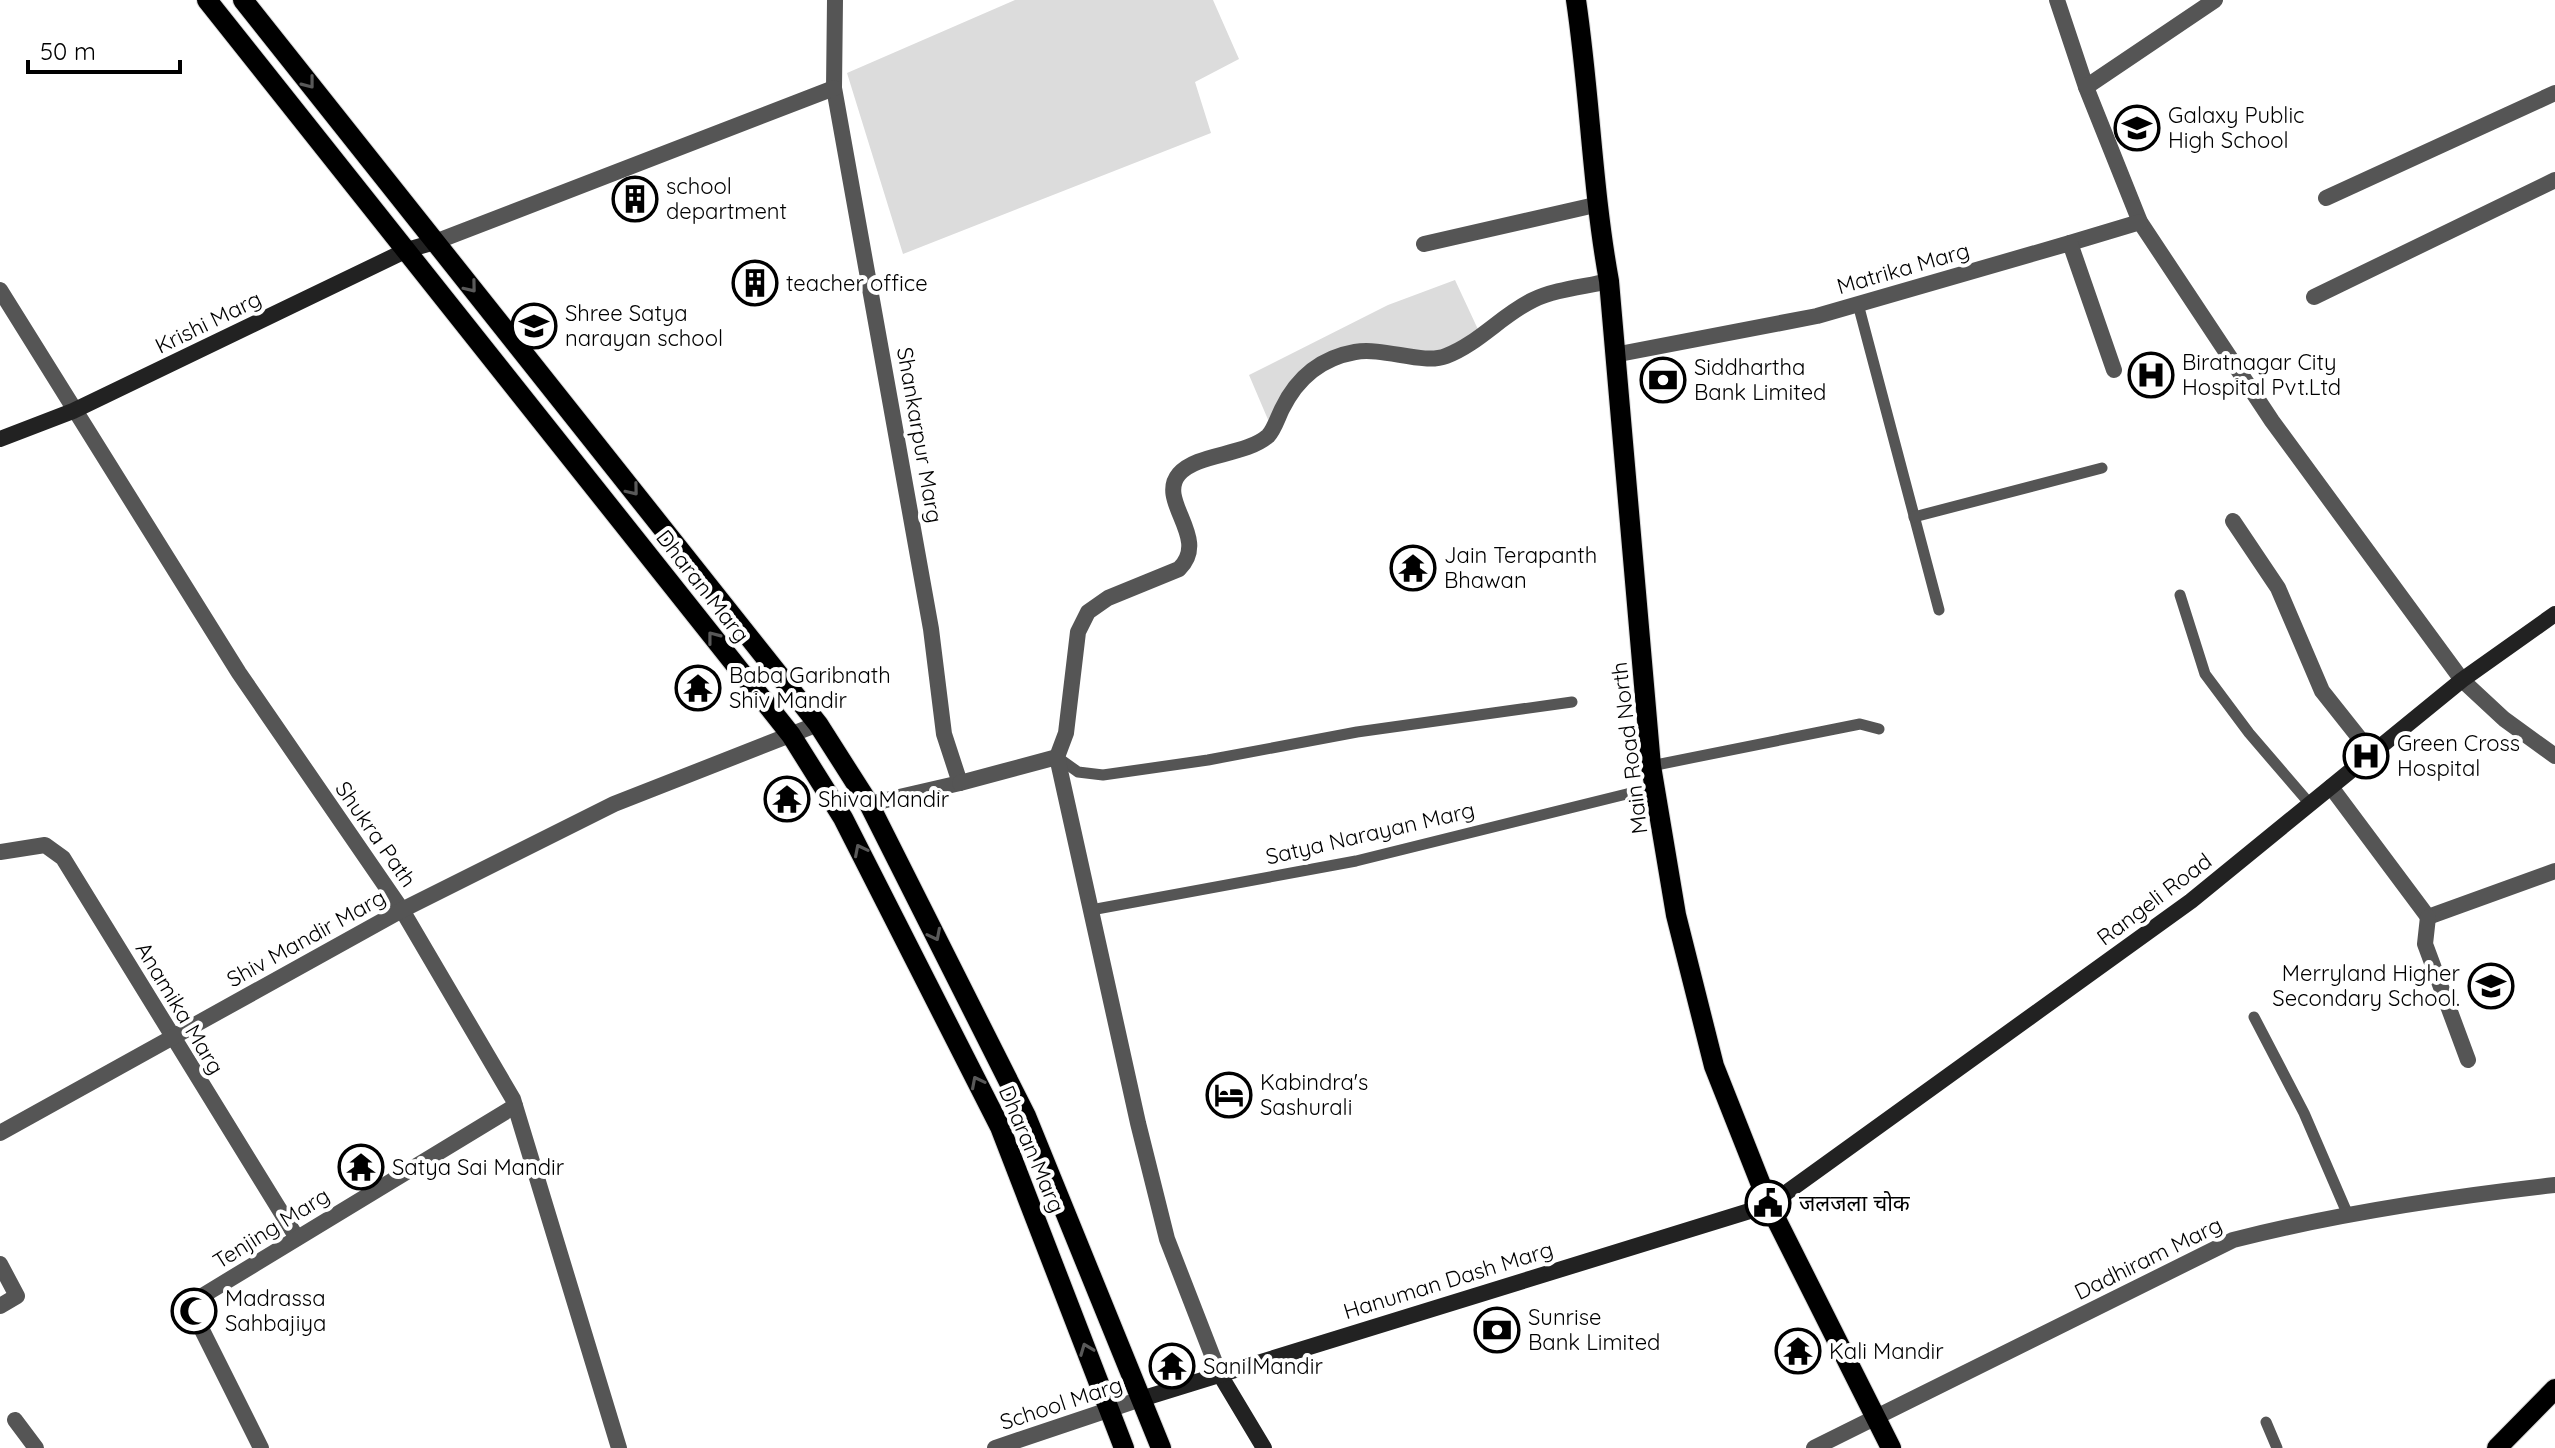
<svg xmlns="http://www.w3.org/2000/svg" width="2555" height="1448" font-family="Quicksand,'Noto Sans Devanagari',sans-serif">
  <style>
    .green { fill: #dcdcdc }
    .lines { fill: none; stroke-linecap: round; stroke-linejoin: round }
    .primary-casing { stroke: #dbdbdb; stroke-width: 22 }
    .lane { stroke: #555; stroke-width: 11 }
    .street { stroke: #555; stroke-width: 16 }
    .secondary { stroke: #222; stroke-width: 16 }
    .primary { stroke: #000; stroke-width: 20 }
    .oneway { stroke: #595959 }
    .labels { text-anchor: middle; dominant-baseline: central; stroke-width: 8; stroke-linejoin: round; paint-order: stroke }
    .poi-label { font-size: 22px; fill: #000; stroke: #fff; text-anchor: start }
    .street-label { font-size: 22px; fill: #000; stroke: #fff }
  </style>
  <rect width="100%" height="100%" fill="#fff"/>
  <g class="green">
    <polygon points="1015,0 1213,0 1239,59 1195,82 1211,133 903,254 847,73"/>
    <polygon points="1455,280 1482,338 1457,352 1351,354 1317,370 1272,429 1249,375 1388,305"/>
  </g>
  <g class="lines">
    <g class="primary-casing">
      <g id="primary">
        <polyline points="207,0 791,735 843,818 1000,1127 1124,1448"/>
        <polyline points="243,0 818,724 869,804 1026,1116 1161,1448"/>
        <path d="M1576 0C1590 94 1592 188 1609 281L1651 766 1676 915 1714 1066 1769 1205 1891 1448"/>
        <polyline points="2497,1448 2555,1389"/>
      </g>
    </g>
    <g class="lane">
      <polyline points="1858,304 1939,610"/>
      <polyline points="1914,517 2102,468"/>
      <polyline points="2180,595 2205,674 2249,733 2310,804"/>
      <polyline points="1057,757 1078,772 1103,775 1208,760 1357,732 1572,702"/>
      <polyline points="1651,766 1860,724 1879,729"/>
      <polyline points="1091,910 1356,861 1655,787"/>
      <polyline points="2254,1017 2304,1113 2348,1215"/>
      <polyline points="2266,1422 2277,1448"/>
    </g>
    <g class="street">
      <polyline points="835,0 834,88 931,629 944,734 960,783 869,804"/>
      <polyline points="2057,0 2086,87 2140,222 2272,421 2462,680 2504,719 2555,756"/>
      <polyline points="2086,87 2215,0"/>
      <polyline points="2326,198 2555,93"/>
      <polyline points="435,242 834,88"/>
      <polyline points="2070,243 2140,222"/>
      <polyline points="1424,244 1595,205"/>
      <polyline points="0,290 239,673 402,910 513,1099 619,1448"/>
      <polyline points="2314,297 2555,180"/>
      <polyline points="1614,355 1817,316 2070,243 2114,370"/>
      <polyline points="2233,521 2278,588 2322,691 2372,754"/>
      <polyline points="960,783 1057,757"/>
      <polyline points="2331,787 2428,917 2555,871"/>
      <polyline points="0,852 45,845 63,858 297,1238"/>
      <polyline points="2428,917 2425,944 2468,1060"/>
      <polyline points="0,1133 402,910 614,804 818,724"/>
      <polyline points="0,1264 17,1296 0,1306"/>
      <path d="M1219 1373 1167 1239 1138 1123 1057 757 1066 733 1078 632 1088 612 1108 598 1179 569C1211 538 1156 501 1179 474 1197 453 1245 456 1268 436 1274 430 1278 417 1282 409 1297 378 1321 358 1355 352 1384 347 1423 365 1446 356 1478 344 1502 315 1533 300 1556 289 1584 287 1609 281"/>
      <polyline points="15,1420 36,1448"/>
      <polyline points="261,1448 189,1304 515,1106"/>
      <polyline points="995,1448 1141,1399"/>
      <path d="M1814 1448 2233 1240C2339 1213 2446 1197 2555 1185"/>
    </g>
    <g class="secondary">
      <polyline points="0,439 73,411 407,250 435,242"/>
      <polyline points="1219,1373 1264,1448"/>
      <polyline points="1141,1399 1769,1205 2191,901 2462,680 2555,614"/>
    </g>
    <use href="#primary" class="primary"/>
  </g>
  <defs><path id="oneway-chevron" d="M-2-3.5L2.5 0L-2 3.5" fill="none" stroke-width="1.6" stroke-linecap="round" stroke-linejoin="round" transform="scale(2)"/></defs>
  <g class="oneway">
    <use href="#oneway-chevron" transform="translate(309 83) rotate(52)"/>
    <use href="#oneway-chevron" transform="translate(471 287) rotate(51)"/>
    <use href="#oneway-chevron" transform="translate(633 490) rotate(51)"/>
    <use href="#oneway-chevron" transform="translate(713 637) rotate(-128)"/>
    <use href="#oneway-chevron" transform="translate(860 850) rotate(-117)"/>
    <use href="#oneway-chevron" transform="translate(935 935) rotate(63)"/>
    <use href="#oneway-chevron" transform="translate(977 1082) rotate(-117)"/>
    <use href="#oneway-chevron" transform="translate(1086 1349) rotate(-111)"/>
  </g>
  <defs>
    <g id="school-ring" transform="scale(2.3)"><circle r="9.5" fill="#fff" stroke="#000" stroke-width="1.5"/><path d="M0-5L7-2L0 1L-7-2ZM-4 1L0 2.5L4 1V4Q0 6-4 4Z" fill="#000"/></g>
    <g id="building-ring" transform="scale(2.3)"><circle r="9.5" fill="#fff" stroke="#000" stroke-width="1.5"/><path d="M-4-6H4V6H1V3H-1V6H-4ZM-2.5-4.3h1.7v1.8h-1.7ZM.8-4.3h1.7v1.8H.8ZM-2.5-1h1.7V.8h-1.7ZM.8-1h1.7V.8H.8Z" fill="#000"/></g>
    <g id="hospital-ring" transform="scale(2.3)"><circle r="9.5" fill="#fff" stroke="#000" stroke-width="1.5"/><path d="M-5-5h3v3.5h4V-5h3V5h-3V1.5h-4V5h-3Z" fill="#000"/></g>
    <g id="bank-ring" transform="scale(2.3)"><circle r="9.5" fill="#fff" stroke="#000" stroke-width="1.5"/><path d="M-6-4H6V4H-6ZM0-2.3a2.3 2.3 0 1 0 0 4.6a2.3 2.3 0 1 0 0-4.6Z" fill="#000"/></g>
    <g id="temple-ring" transform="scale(2.3)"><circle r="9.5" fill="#fff" stroke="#000" stroke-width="1.5"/><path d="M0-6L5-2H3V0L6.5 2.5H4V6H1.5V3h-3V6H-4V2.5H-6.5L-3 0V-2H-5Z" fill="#000"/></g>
    <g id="hotel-ring" transform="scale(2.3)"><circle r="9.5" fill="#fff" stroke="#000" stroke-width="1.5"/><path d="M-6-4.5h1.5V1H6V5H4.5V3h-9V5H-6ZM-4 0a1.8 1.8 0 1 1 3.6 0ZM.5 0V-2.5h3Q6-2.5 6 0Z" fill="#000"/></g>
    <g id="civic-ring" transform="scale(2.3)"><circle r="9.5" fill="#fff" stroke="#000" stroke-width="1.5"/><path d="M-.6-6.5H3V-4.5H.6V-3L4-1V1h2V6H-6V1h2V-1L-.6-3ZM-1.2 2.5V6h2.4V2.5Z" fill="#000"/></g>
    <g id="mosque-ring" transform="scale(2.3)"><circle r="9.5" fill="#fff" stroke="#000" stroke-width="1.5"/><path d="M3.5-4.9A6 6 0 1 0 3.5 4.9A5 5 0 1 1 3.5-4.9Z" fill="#000"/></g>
  </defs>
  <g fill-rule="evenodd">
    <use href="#school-ring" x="2137" y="128"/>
    <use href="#building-ring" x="635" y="199"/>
    <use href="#building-ring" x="755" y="283"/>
    <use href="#school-ring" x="534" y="326"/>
    <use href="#hospital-ring" x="2151" y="375"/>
    <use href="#bank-ring" x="1663" y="380"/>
    <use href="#temple-ring" x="1413" y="568"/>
    <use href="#temple-ring" x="698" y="688"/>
    <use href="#hospital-ring" x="2366" y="756"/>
    <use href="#temple-ring" x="787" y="799"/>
    <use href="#school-ring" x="2491" y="986"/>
    <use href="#hotel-ring" x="1229" y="1095"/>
    <use href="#temple-ring" x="361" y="1167"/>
    <use href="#civic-ring" x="1768" y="1203"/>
    <use href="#mosque-ring" x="194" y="1311"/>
    <use href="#bank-ring" x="1497" y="1330"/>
    <use href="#temple-ring" x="1798" y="1351"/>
    <use href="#temple-ring" x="1172" y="1366"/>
  </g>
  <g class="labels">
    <g class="poi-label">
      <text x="2168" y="115">Galaxy Public<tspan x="2168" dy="25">High School</tspan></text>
      <text x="666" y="186">school<tspan x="666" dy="25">department</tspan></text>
      <text x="786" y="283">teacher office</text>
      <text x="565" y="313">Shree Satya<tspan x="565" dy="25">narayan school</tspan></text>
      <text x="2182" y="362">Biratnagar City<tspan x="2182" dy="25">Hospital Pvt.Ltd</tspan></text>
      <text x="1694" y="367">Siddhartha<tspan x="1694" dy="25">Bank Limited</tspan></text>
      <text x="1444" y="555">Jain Terapanth<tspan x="1444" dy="25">Bhawan</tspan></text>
      <text x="729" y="675">Baba Garibnath<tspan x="729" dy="25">Shiv Mandir</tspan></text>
      <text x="2397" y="743">Green Cross<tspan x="2397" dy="25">Hospital</tspan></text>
      <text x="818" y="799">Shiva Mandir</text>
      <text x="2460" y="973" text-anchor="end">Merryland Higher<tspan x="2460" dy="25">Secondary School.</tspan></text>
      <text x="1260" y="1082">Kabindra's<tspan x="1260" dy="25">Sashurali</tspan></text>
      <text x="392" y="1167">Satya Sai Mandir</text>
      <text x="1799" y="1203">जलजला चोक</text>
      <text x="225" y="1298">Madrassa<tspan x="225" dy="25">Sahbajiya</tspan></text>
      <text x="1528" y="1317">Sunrise<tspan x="1528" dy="25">Bank Limited</tspan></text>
      <text x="1829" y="1351">Kali Mandir</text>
      <text x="1203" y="1366">Sani Mandir</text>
    </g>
    <g class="street-label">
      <text transform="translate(1903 268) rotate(-16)">Matrika Marg</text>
      <text transform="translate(208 322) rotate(-26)">Krishi Marg</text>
      <text transform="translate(920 435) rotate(80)">Shankarpur Marg</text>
      <text transform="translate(703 586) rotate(52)">Dharan Marg</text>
      <text transform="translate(1629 748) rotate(-97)">Main Road North</text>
      <text transform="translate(1370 833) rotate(-13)">Satya Narayan Marg</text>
      <text transform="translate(376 834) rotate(55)">Shukra Path</text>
      <text transform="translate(2154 899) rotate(-37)">Rangeli Road</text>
      <text transform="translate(306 938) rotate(-29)">Shiv Mandir Marg</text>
      <text transform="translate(180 1008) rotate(59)">Anamika Marg</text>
      <text transform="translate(1032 1149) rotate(67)">Dharan Marg</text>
      <text transform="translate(271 1228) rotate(-32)">Tenjing Marg</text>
      <text transform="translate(2148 1258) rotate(-26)">Dadhiram Marg</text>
      <text transform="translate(1448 1280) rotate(-17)">Hanuman Dash Marg</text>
      <text transform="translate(1061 1403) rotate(-18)">School Marg</text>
    </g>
  </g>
  <path d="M28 60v12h152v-12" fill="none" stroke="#000000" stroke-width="4"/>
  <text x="40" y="60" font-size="24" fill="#000000" stroke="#ffffff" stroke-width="6" paint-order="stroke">50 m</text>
</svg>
